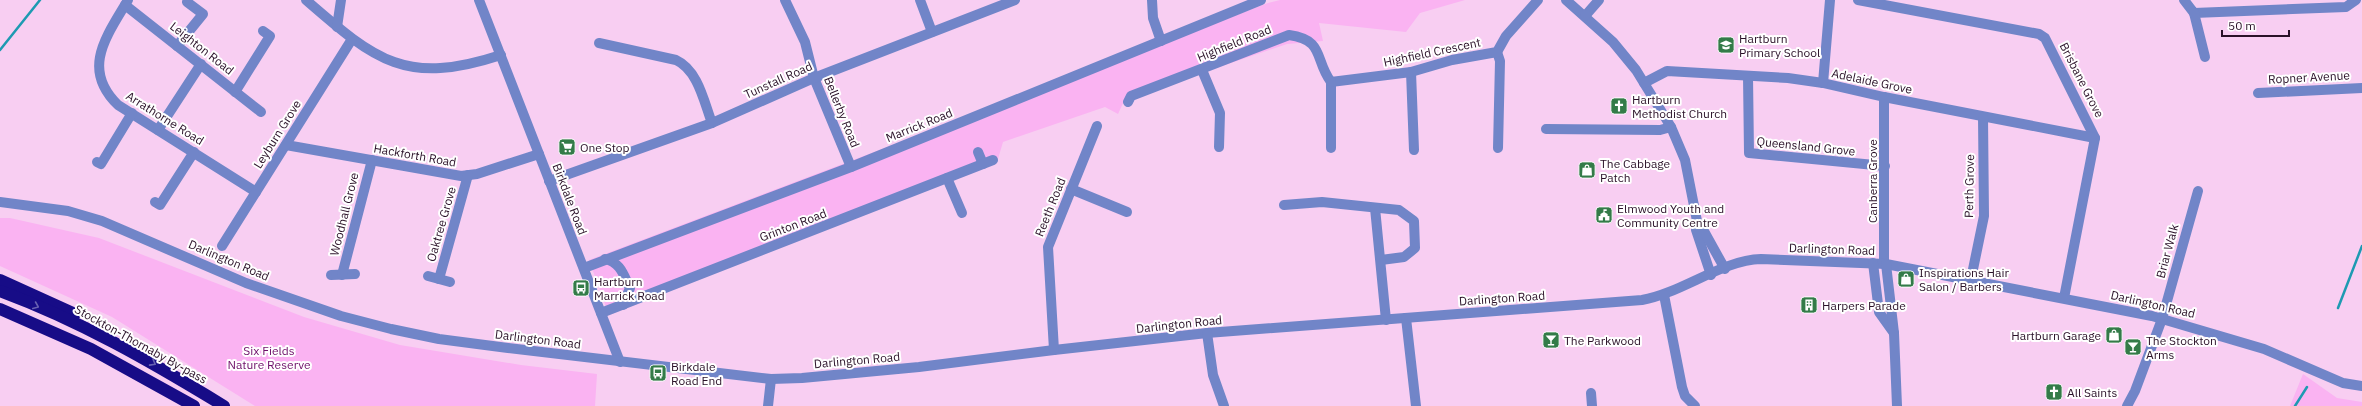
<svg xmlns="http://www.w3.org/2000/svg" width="2362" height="406" font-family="'IBM Plex Sans',sans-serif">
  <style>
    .green { fill: #fab3f2 }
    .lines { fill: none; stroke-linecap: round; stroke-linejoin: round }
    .stream { stroke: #1e9ab2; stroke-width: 2.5 }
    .minor { stroke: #7185c8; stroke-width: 10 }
    .highway { stroke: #170c87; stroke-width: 12 }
    .oneway { stroke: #6861b1 }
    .labels { text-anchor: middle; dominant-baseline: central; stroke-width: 4; stroke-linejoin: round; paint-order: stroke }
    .poi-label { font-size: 12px; fill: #2a1128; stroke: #fff; text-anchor: start }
    .street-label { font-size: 12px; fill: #2a1128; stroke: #fff }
    .park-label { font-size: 12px; fill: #6e0f69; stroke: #fff }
  </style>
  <rect width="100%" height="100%" fill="#f8cef2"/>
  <g class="green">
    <polygon points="1280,0 1465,0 1420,13 1406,32 1319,23 1323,41 1287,44 1125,99 1118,114 1105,107 1003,142 998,159 609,315 589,260 1268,3"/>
    <polygon points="0,218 10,218 99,238 304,317 400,345 521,365 597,374 595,406 255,406 112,317 0,266"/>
    <polygon points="2303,374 2337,398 2362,402 2362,406 2290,406"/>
  </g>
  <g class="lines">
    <g class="stream">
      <polyline points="0,50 40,0"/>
      <polyline points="2338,308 2362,246"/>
      <polyline points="2295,406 2307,387"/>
    </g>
    <g class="minor">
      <path d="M128 0C106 37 81 69 118 105L256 192"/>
      <path d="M306 0C376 61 406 86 501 55"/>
      <polyline points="479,0 620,362"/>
      <polyline points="785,0 805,42 814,78 851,167"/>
      <polyline points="920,0 932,32"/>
      <polyline points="1152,0 1153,18 1161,41"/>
      <polyline points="1566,0 1613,42 1636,70 1671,127 1685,160 1697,221 1696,230 1711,275"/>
      <polyline points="1858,0 2039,34 2045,38 2095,138 2064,298"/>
      <polyline points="2184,0 2194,13 2346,7 2356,0"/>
      <polyline points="125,5 261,112"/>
      <polyline points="2194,13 2205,57"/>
      <polyline points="1585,16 1599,0"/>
      <polyline points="337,27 341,0"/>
      <path d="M599 43 676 60C698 70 704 102 712 123"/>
      <polyline points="177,46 203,14 187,2"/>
      <polyline points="1497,52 1500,61 1498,148"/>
      <polyline points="1202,70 1220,113 1219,147"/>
      <polyline points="1411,72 1414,150"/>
      <polyline points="1748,76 1749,153 1885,166"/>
      <polyline points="1331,82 1411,72 1452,60 1497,52 1506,36 1538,0"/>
      <polyline points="1331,82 1331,148"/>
      <polyline points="1644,83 1667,71 1788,78 1823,83 1884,97 2095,138"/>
      <polyline points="1823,83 1830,0"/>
      <polyline points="235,92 270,36 263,31"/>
      <polyline points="2258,93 2362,88"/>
      <polyline points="1884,97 1884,264"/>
      <path d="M1128 102 1131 96 1289 35C1325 40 1314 59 1331 82"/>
      <polyline points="1546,129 1660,130 1671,127"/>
      <polyline points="158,130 201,64"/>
      <polyline points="286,145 461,176 477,174 539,154"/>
      <polyline points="978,152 983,164"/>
      <polyline points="97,162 101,164 132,113"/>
      <polyline points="947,178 962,213"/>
      <polyline points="549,181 712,123 814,78 1015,0"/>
      <polyline points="1071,189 1127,212"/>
      <path d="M0 202 68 211 102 221 246 283 341 316 391 329 439 339 508 348 771 379 802 378 919 367 1054 350 1207 333 1642 300C1682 293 1722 260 1761 259L1886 264 2152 316 2264 349 2343 383 2362 386"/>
      <polyline points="155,202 160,205 194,152"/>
      <polyline points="1284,205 1322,202 1399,210 1414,221 1415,248 1404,257 1381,260"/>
      <polyline points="1375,208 1386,320"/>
      <polyline points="1700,224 1725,269"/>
      <polyline points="222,246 352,39"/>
      <path d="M605 259C621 263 623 274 630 288L623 305"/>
      <polyline points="1873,263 1879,312 1894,333"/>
      <polyline points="1886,264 1894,333 1897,406"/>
      <polyline points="584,268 851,167 1261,0"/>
      <polyline points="331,275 355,274"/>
      <polyline points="342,275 372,160"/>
      <polyline points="428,276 450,282"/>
      <polyline points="439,279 468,175"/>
      <polyline points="1971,279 1984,216 1983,117"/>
      <polyline points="1664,295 1682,387 1685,396 1695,406"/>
      <polyline points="601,313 993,160"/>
      <polyline points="1406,318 1416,406"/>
      <polyline points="1207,333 1213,375 1224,406"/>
      <polyline points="1054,350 1048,247 1097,126"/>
      <polyline points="1591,393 1592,406"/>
      <polyline points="768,406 771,379"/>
      <polyline points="2127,406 2135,391 2162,319 2198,191"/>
    </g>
    <g class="highway">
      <polyline points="0,280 75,314"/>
      <path d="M0 291C79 320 152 362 224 406"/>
      <polyline points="0,309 91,349 194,406"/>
    </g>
  </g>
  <defs><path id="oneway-chevron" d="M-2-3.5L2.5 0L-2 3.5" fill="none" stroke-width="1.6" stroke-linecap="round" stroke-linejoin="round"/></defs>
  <g class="oneway">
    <use href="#oneway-chevron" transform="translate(36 306) rotate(23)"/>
    <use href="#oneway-chevron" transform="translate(153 363) rotate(29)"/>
  </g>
  <defs>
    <g id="school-square" transform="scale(0.9)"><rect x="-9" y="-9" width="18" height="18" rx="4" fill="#337b48" stroke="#fff"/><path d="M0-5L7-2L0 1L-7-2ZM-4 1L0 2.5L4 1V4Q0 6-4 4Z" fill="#fff"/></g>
    <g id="church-square" transform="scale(0.9)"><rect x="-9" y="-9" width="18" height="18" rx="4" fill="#337b48" stroke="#fff"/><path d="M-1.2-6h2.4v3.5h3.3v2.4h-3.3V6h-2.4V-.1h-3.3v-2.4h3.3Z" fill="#fff"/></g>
    <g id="supermarket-square" transform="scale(0.9)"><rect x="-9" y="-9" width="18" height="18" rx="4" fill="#337b48" stroke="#fff"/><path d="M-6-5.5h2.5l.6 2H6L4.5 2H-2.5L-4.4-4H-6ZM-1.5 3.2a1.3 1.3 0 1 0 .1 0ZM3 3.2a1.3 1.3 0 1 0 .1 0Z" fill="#fff"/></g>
    <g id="shop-square" transform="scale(0.9)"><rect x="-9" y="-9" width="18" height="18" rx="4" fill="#337b48" stroke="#fff"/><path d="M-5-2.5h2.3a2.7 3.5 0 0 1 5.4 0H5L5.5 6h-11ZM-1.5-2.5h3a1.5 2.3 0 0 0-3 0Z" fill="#fff"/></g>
    <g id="civic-square" transform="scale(0.9)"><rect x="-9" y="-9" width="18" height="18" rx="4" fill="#337b48" stroke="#fff"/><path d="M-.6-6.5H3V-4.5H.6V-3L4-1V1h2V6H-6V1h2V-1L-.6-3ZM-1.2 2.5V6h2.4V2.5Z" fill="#fff"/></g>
    <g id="bus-square" transform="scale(0.9)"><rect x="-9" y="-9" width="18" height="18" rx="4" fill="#337b48" stroke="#fff"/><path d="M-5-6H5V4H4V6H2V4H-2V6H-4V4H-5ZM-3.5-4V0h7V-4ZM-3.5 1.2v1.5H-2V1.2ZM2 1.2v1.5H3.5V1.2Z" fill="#fff"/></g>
    <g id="building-square" transform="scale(0.9)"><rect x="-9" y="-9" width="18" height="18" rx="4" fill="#337b48" stroke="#fff"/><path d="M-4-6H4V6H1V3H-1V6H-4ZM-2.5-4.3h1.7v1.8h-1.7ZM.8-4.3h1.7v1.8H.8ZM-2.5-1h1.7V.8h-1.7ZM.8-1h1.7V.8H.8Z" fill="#fff"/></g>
    <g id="bar-square" transform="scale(0.9)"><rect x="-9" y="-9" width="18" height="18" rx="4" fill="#337b48" stroke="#fff"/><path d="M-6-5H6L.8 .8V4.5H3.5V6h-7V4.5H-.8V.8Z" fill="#fff"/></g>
  </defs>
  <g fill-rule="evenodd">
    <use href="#school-square" x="1726" y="45"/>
    <use href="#church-square" x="1619" y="106"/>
    <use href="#supermarket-square" x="567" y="147"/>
    <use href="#shop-square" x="1587" y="170"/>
    <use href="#civic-square" x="1604" y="215"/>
    <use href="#shop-square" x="1906" y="279"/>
    <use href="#bus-square" x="581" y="288"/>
    <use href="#building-square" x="1809" y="305"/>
    <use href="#shop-square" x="2114" y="335"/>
    <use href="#bar-square" x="1551" y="340"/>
    <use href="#bar-square" x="2133" y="347"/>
    <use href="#bus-square" x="658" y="373"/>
    <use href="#church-square" x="2054" y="392"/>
  </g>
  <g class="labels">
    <g class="poi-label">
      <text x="1739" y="38">Hartburn<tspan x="1739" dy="14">Primary School</tspan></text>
      <text x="1632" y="99">Hartburn<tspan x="1632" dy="14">Methodist Church</tspan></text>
      <text x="580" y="147">One Stop</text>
      <text x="1600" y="163">The Cabbage<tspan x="1600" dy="14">Patch</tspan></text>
      <text x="1617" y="208">Elmwood Youth and<tspan x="1617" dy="14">Community Centre</tspan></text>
      <text x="1919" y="272">Inspirations Hair<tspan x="1919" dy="14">Salon / Barbers</tspan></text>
      <text x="594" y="281">Hartburn<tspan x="594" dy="14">Marrick Road</tspan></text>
      <text x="1822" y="305">Harpers Parade</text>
      <text x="2101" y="335" text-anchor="end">Hartburn Garage</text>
      <text x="1564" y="340">The Parkwood</text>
      <text x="2146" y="340">The Stockton<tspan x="2146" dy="14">Arms</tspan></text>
      <text x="671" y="366">Birkdale<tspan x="671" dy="14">Road End</tspan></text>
      <text x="2067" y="392">All Saints</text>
    </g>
    <g class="street-label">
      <text transform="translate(1234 43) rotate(-22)">Highfield Road</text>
      <text transform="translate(202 48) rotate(38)">Leighton Road</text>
      <text transform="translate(1432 52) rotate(-12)">Highfield Crescent</text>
      <text transform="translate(2309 77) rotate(-3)">Ropner Avenue</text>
      <text transform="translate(778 80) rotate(-24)">Tunstall Road</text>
      <text transform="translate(2082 80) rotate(63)">Brisbane Grove</text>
      <text transform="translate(1872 81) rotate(12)">Adelaide Grove</text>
      <text transform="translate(842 112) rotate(68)">Bellerby Road</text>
      <text transform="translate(165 118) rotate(32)">Arrathorne Road</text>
      <text transform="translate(919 125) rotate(-22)">Marrick Road</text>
      <text transform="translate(277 134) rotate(-58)">Leyburn Grove</text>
      <text transform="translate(1806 146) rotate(6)">Queensland Grove</text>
      <text transform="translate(415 155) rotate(10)">Hackforth Road</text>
      <text transform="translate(1872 181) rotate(-90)">Canberra Grove</text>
      <text transform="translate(1969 186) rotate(-89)">Perth Grove</text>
      <text transform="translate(570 199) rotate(69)">Birkdale Road</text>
      <text transform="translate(1050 207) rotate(-68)">Reeth Road</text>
      <text transform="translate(344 214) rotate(-76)">Woodhall Grove</text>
      <text transform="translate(441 224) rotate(-74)">Oaktree Grove</text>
      <text transform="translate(793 225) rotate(-21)">Grinton Road</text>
      <text transform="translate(1832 249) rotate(2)">Darlington Road</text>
      <text transform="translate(2167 251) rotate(-75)">Briar Walk</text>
      <text transform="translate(229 260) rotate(23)">Darlington Road</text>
      <text transform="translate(1502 298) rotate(-4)">Darlington Road</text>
      <text transform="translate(2153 304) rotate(13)">Darlington Road</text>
      <text transform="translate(1179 324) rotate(-6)">Darlington Road</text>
      <text transform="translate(538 339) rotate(7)">Darlington Road</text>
      <text transform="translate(141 344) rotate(29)">Stockton-Thornaby By-pass</text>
      <text transform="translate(857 360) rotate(-5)">Darlington Road</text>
    </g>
    <g class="park-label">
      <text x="269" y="350">Six Fields<tspan x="269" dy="14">Nature Reserve</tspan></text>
    </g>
  </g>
  <path d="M2222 30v6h67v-6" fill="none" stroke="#2a1128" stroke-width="2"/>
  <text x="2228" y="30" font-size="12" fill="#2a1128" stroke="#ffffff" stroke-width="3" paint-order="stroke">50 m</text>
</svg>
